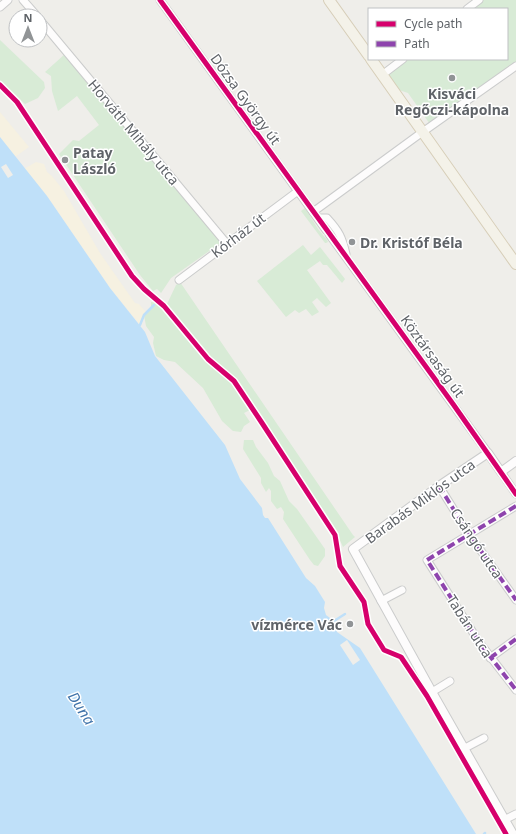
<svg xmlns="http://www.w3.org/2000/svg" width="516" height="834" font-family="'Noto Sans',sans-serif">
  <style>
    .green { fill: #d8ebd6 }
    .sand { fill: #f6f1e1 }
    .water { fill: #bfe0f9 }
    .pier { fill: #efeeea }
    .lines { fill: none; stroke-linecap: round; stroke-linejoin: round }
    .stream { stroke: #bfe0f9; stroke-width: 2.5 }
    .minor-casing { stroke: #cbcccc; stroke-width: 9 }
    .tertiary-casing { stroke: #cbcccc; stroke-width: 10 }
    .primary-casing { stroke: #d7ceb8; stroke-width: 12 }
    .minor { stroke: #fdfcfc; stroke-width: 7 }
    .tertiary { stroke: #fdfcfc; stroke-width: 8 }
    .primary { stroke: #f4f2e9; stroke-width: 10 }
    .quiet { stroke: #8e44ad; stroke-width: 4; stroke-dasharray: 8 4; stroke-linecap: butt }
    .cycleway-casing { stroke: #fff; stroke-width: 8 }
    .cycleway { stroke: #d6006c; stroke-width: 5 }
    .poi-dot { fill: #919496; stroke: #fff; stroke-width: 1.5 }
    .labels { text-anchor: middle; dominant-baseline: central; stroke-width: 3; stroke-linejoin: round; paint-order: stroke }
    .poi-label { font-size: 14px; font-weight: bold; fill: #5f6368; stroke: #fff; text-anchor: start }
    .street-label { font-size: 14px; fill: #5f6368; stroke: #fff }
    .water-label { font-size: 15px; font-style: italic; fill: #4174aa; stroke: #fff }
  </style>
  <rect width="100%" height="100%" fill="#efeeea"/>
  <g class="green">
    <polygon points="479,0 516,0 516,66 432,127 408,93 399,90 386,72 403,59 507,59 507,9 467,9"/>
    <polygon points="0,40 44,82 45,88 38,98 25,104 0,80"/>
    <polygon points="65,54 222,242 171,278 161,293 157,289 153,291 140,275 59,154 73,140 79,141 99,125 77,96 58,111 52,91 51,76 45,72"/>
    <polygon points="305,208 318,229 327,240 328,242 326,243 325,243 301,211"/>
    <polygon points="303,245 311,255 320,247 345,279 342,283 327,265 323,265 320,261 307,270 331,303 326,307 317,298 312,302 319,312 312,316 306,309 299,313 295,310 286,317 257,281"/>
    <polygon points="180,282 353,535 355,537 343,547 337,534 235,380 209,356 167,304 176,285"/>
    <polygon points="151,302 158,303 207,360 232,382 250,410 244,413 250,422 244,426 241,432 233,431 222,421 203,388 175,362 164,360 156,356 153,343 154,337 146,326 144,315 151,308"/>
    <polygon points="244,440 253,440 256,447 268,463 274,476 280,481 289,501 297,509 325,549 325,556 318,566 314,565 310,560 283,519 284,512 281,507 277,509 271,501 271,491 269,488 266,492 261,483 261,478 243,449"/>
  </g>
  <g class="sand">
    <polygon points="0,112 29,147 15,157 0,137"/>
    <polygon points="36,162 44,164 47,172 52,176 64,191 100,253 135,303 139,304 146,312 140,325 110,288 47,196 24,169"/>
  </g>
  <polygon class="water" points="0,137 47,196 110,288 145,332 155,356 225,445 240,479 262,508 263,515 265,518 268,518 306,578 315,586 325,602 324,608 326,615 334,621 337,632 360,648 476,834 0,834"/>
  <g class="pier">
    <polygon points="6,164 13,175 8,178 1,167"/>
    <polygon points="347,640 360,660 353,665 340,645"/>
  </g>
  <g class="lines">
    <g class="stream">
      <polyline points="140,325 144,315 154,305"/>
      <polyline points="334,621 345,614"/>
      <polyline points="484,834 485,833"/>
    </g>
    <g class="minor-casing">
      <g id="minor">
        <polyline points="23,0 37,16"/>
        <polyline points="160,0 326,230"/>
        <polyline points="0,7 8,0"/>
        <polyline points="467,9 479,0"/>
        <polyline points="40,20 227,244"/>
        <polyline points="382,75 403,59"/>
        <polyline points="313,212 417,136 516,66"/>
        <path d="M318 218H327C339 231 342 237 346 254"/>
        <polyline points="329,234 488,453"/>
        <polyline points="179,280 298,191"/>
        <polyline points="501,472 516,494"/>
        <polyline points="439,486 469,534 516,600"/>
        <polyline points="516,506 427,560 479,642 516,690"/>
        <polyline points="381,601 402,590"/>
        <polyline points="490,658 516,639"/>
        <polyline points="432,692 450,681"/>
        <polyline points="465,748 484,738"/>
        <polyline points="504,820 516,814"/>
      </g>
    </g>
    <g class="tertiary-casing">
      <polyline id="tertiary" points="513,834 432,692 353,549 439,486 488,453 501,472 516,461"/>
    </g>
    <g class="primary-casing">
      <g id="primary">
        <polyline points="329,0 369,56"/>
        <polyline points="371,59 516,264"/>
      </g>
    </g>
    <use href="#minor" class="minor"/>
    <use href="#tertiary" class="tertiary"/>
    <use href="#primary" class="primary"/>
    <g class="quiet">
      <polyline points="439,486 469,534 516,600"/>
      <polyline points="516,506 427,560 479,642 516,690"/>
      <polyline points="490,658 516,639"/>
    </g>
    <g class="cycleway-casing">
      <g id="cycleway">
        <polyline points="160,0 453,404 516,494"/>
        <polyline points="0,85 17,102 132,276 144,289 164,306 208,359 234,381 262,423 335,535 340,566 364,602 368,624 384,650 401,657 427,696 506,834"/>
      </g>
    </g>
    <use href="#cycleway" class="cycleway"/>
  </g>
  <g class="poi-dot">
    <circle cx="452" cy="78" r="4"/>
    <circle cx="65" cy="160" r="4"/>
    <circle cx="352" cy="242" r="4"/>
    <circle cx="350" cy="624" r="4"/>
  </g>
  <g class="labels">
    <g class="poi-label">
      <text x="452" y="93" text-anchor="middle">Kisváci<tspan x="452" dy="16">Regőczi-kápolna</tspan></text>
      <text x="73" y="152">Patay<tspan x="73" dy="16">László</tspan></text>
      <text x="360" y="242">Dr. Kristóf Béla</text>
      <text x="342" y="624" text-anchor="end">vízmérce Vác</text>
    </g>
    <g class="street-label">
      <text transform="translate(246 99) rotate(54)">Dózsa György út</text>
      <text transform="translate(134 132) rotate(50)">Horváth Mihály utca</text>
      <text transform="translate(238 235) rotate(-37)">Kórház út</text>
      <text transform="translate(433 356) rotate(54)">Köztársaság út</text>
      <text transform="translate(420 501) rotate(-36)">Barabás Miklós utca</text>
      <text transform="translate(477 543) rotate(56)">Csángó utca</text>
      <text transform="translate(470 626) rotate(57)">Tabán utca</text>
    </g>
    <g class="water-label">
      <text transform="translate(82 708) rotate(57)">Duna</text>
    </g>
  </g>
  <rect x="368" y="8" width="140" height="52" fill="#ffffff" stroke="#bfc1c3"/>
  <rect x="376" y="21" width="20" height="6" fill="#d6006c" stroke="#bfc1c3"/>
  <text x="404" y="28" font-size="12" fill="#5f6368">Cycle path</text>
  <rect x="376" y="41" width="20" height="6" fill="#8e44ad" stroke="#bfc1c3"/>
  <text x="404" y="48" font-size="12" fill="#5f6368">Path</text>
  <g transform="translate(28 28)"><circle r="19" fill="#ffffff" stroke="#bfc1c3"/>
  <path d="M0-3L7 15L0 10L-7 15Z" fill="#919496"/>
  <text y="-6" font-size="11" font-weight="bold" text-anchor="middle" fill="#5f6368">N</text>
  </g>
</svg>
